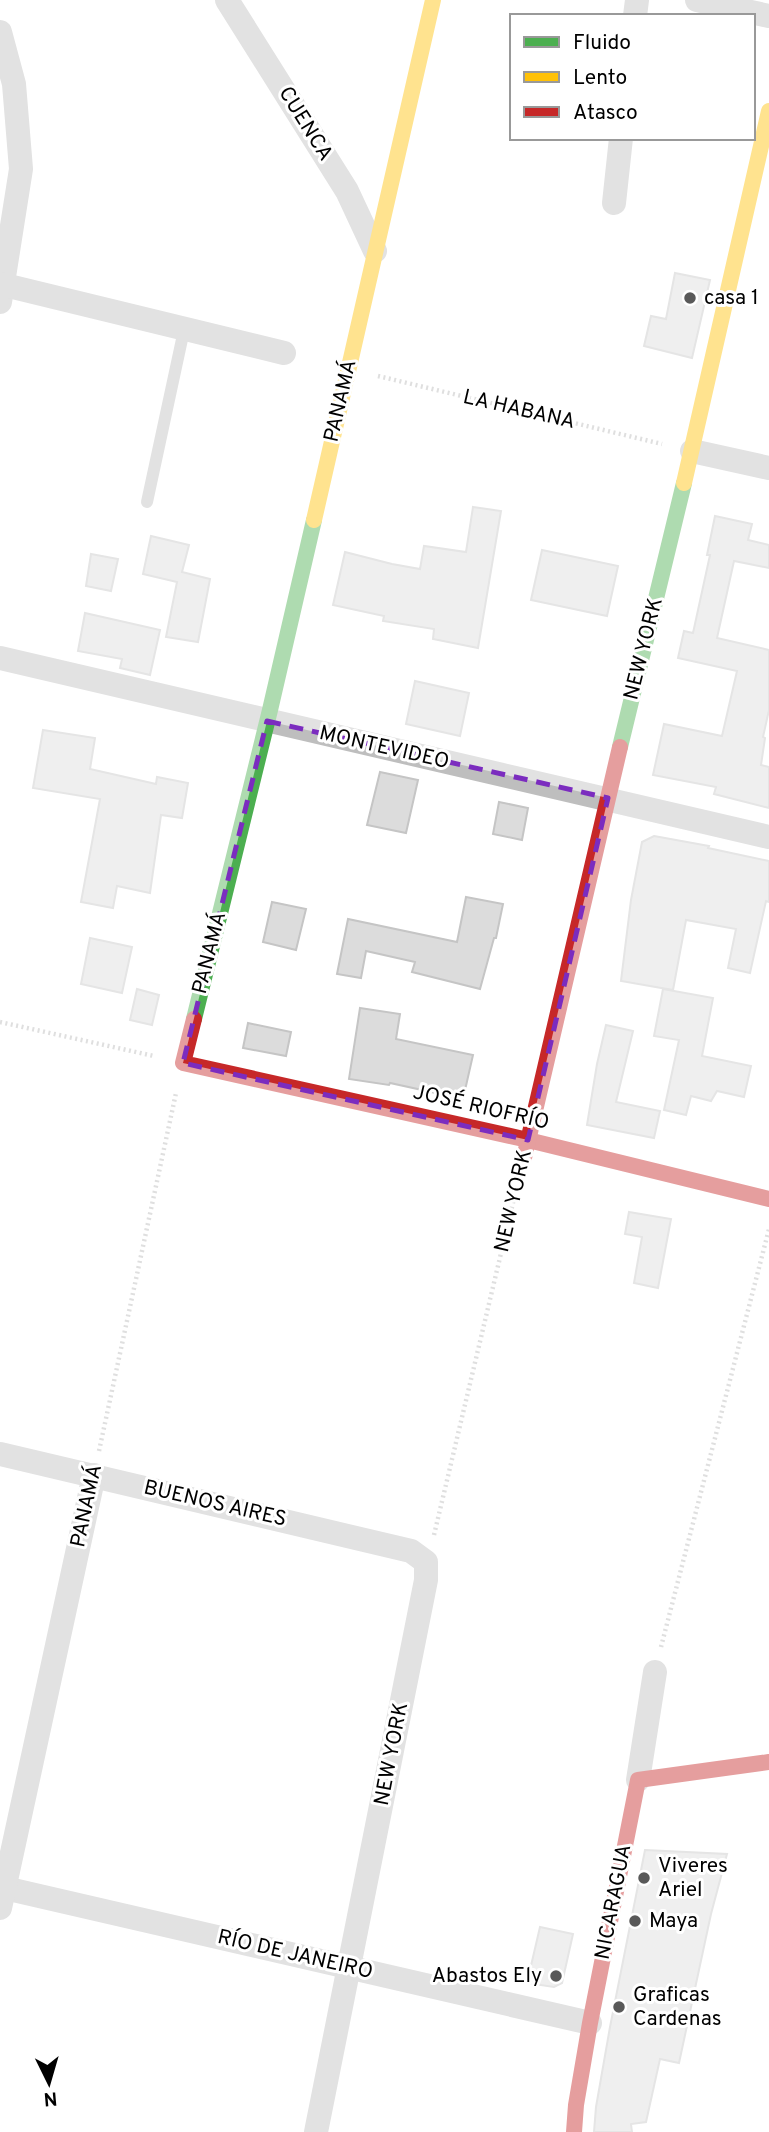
<svg xmlns="http://www.w3.org/2000/svg" width="769" height="2132" font-family="Overpass,sans-serif">
  <style>
    .building { fill: #dcdcdc; stroke: #c5c5c5; stroke-width: 2 }
    .lines { fill: none; stroke-linecap: round; stroke-linejoin: round }
    .path { stroke: #b8b8b8; stroke-width: 4.5; stroke-dasharray: 2 3.5; stroke-linecap: butt }
    .lane { stroke: #bebebe; stroke-width: 12 }
    .street { stroke: #bebebe; stroke-width: 24 }
    .fast { stroke: #4caf50; stroke-width: 16 }
    .slow { stroke: #ffc107; stroke-width: 16 }
    .jam { stroke: #c62828; stroke-width: 16 }
    .marked { fill: none; stroke: #7b2cbf; stroke-width: 5; stroke-dasharray: 14 9; stroke-linejoin: round }
    .poi-dot { fill: #595959; stroke: #fff; stroke-width: 2.5 }
    .labels { text-anchor: middle; dominant-baseline: central; stroke-width: 6; stroke-linejoin: round; paint-order: stroke }
    .street-label { font-size: 21px; fill: #000; stroke: #fff }
    .poi-label { font-size: 21px; fill: #000; stroke: #fff; text-anchor: start }
  </style>
  <rect width="100%" height="100%" fill="#fff"/>
  <g class="building">
    <polygon points="675,273 710,280 692,358 644,346 651,316 666,319"/>
    <polygon points="473,507 501,511 478,648 433,639 434,629 383,621 384,616 333,605 345,552 392,564 420,569 424,546 466,552"/>
    <polygon points="715,516 752,524 748,540 769,545 769,568 734,561 717,638 769,650 769,710 763,737 765,738 761,765 769,767 769,808 714,794 716,787 653,775 664,724 722,736 737,671 678,658 684,631 693,633 710,555 707,555"/>
    <polygon points="151,536 189,545 182,572 210,579 198,642 166,637 177,582 143,574"/>
    <polygon points="542,550 618,566 607,616 531,600"/>
    <polygon points="91,554 118,559 111,591 86,586"/>
    <polygon points="85,613 160,630 150,675 120,668 122,659 78,651"/>
    <polygon points="415,681 469,693 460,736 406,724"/>
    <polygon points="43,730 95,738 90,769 156,784 157,777 188,783 182,818 161,815 150,893 117,886 113,908 81,902 100,799 33,788"/>
    <polygon points="380,772 418,780 406,833 367,825"/>
    <polygon points="499,802 528,808 522,840 493,834"/>
    <polygon points="654,836 709,846 708,848 769,861 769,902 766,901 750,973 728,968 736,929 686,920 673,990 621,981 631,900 642,842"/>
    <polygon points="466,897 503,904 496,938 494,938 480,989 412,972 415,962 366,951 361,978 337,974 348,919 457,942"/>
    <polygon points="272,902 306,909 296,950 263,942"/>
    <polygon points="90,938 132,947 122,993 81,984"/>
    <polygon points="137,989 159,995 152,1025 130,1020"/>
    <polygon points="663,989 713,998 702,1056 751,1066 744,1097 717,1091 711,1101 691,1096 686,1115 664,1110 679,1040 654,1036"/>
    <polygon points="360,1008 400,1014 396,1039 473,1055 463,1099 390,1083 389,1085 349,1079"/>
    <polygon points="248,1023 291,1032 286,1056 243,1048"/>
    <polygon points="606,1025 633,1031 616,1102 660,1111 654,1138 587,1125 597,1064"/>
    <polygon points="629,1212 671,1219 658,1288 634,1283 642,1237 625,1234"/>
    <polygon points="645,1850 727,1854 711,1914 679,2063 660,2059 646,2122 631,2124 632,2132 594,2132 596,2107 610,2027"/>
    <polygon points="540,1927 573,1934 562,1983 554,1987 527,1983"/>
  </g>
  <g class="lines">
    <g class="path">
      <polyline points="378,376 662,444"/>
      <polyline points="0,1022 154,1056"/>
      <polyline points="99,1451 176,1093"/>
      <polyline points="434,1535 517,1186"/>
      <polyline points="661,1647 769,1229"/>
    </g>
    <polyline class="lane" points="147,502 184,330"/>
    <g class="street">
      <polyline points="227,0 347,191 375,251"/>
      <polyline points="697,0 769,16"/>
      <polyline points="635,16 637,0"/>
      <polyline points="0,32 14,84 21,169 0,302"/>
      <polyline points="614,203 621,138"/>
      <polyline points="0,284 284,353"/>
      <polyline points="692,451 769,468"/>
      <polyline points="0,658 769,837"/>
      <polyline points="0,1454 411,1551 426,1562 426,1580 316,2132"/>
      <polyline points="638,1780 655,1672"/>
      <polyline points="0,1887 590,2023"/>
      <polyline points="0,1908 94,1475"/>
    </g>
    <g class="fast">
      <polyline points="620,747 684,483"/>
      <polyline points="194,1019 270,710 314,520"/>
    </g>
    <g class="slow">
      <polyline points="684,483 769,111"/>
      <polyline points="314,520 433,0"/>
    </g>
    <g class="jam">
      <polyline points="194,1019 183,1063 528,1140 769,1199"/>
      <polyline points="524,1158 620,747"/>
      <polyline points="574,2132 576,2105 590,2023 638,1780 769,1762"/>
    </g>
  </g>
  <path d="M0 0H769V2132H0ZM267 721 608 798 528 1140 183 1063Z" fill="#fff" fill-opacity=".55" fill-rule="evenodd"/>
  <path class="marked" d="M267 721 608 798 528 1140 183 1063Z"/>
  <g class="poi-dot">
    <circle cx="690" cy="298" r="7"/>
    <circle cx="644" cy="1878" r="7"/>
    <circle cx="635" cy="1921" r="7"/>
    <circle cx="556" cy="1976" r="7"/>
    <circle cx="619" cy="2007" r="7"/>
  </g>
  <g class="labels">
    <g class="street-label">
      <text transform="translate(305 124) rotate(58)">CUENCA</text>
      <text transform="translate(341 401) rotate(-77)">PANAMÁ</text>
      <text transform="translate(519 410) rotate(13)">LA HABANA</text>
      <text transform="translate(644 649) rotate(-76)">NEW YORK</text>
      <text transform="translate(384 748) rotate(13)">MONTEVIDEO</text>
      <text transform="translate(210 953) rotate(-76)">PANAMÁ</text>
      <text transform="translate(481 1108) rotate(13)">JOSÉ RIOFRÍO</text>
      <text transform="translate(514 1201) rotate(-77)">NEW YORK</text>
      <text transform="translate(215 1504) rotate(13)">BUENOS AIRES</text>
      <text transform="translate(87 1506) rotate(-78)">PANAMÁ</text>
      <text transform="translate(392 1754) rotate(-79)">NEW YORK</text>
      <text transform="translate(614 1902) rotate(-79)">NICARAGUA</text>
      <text transform="translate(295 1955) rotate(13)">RÍO DE JANEIRO</text>
    </g>
    <g class="poi-label">
      <text x="704" y="298">casa 1</text>
      <text x="658" y="1866">Viveres<tspan x="658" dy="24">Ariel</tspan></text>
      <text x="649" y="1921">Maya</text>
      <text x="542" y="1976" text-anchor="end">Abastos Ely</text>
      <text x="633" y="1995">Graficas<tspan x="633" dy="24">Cardenas</tspan></text>
    </g>
  </g>
  <rect x="510" y="14" width="245" height="126" fill="#ffffff" stroke="#999999" stroke-width="2"/>
  <rect x="524" y="37" width="35" height="10" fill="#4caf50" stroke="#999999" stroke-width="2"/>
  <text x="573" y="49" font-size="21" fill="#000000">Fluido</text>
  <rect x="524" y="72" width="35" height="10" fill="#ffc107" stroke="#999999" stroke-width="2"/>
  <text x="573" y="84" font-size="21" fill="#000000">Lento</text>
  <rect x="524" y="107" width="35" height="10" fill="#c62828" stroke="#999999" stroke-width="2"/>
  <text x="573" y="119" font-size="21" fill="#000000">Atasco</text>
  <g transform="translate(49 2083) rotate(175)" stroke="#ffffff" stroke-width="5" paint-order="stroke">
  <path d="M0-5L12 26L0 18L-12 26Z" fill="#000000"/>
  <text y="-10" font-size="19" font-weight="bold" text-anchor="middle" fill="#000000">N</text>
  </g>
</svg>
